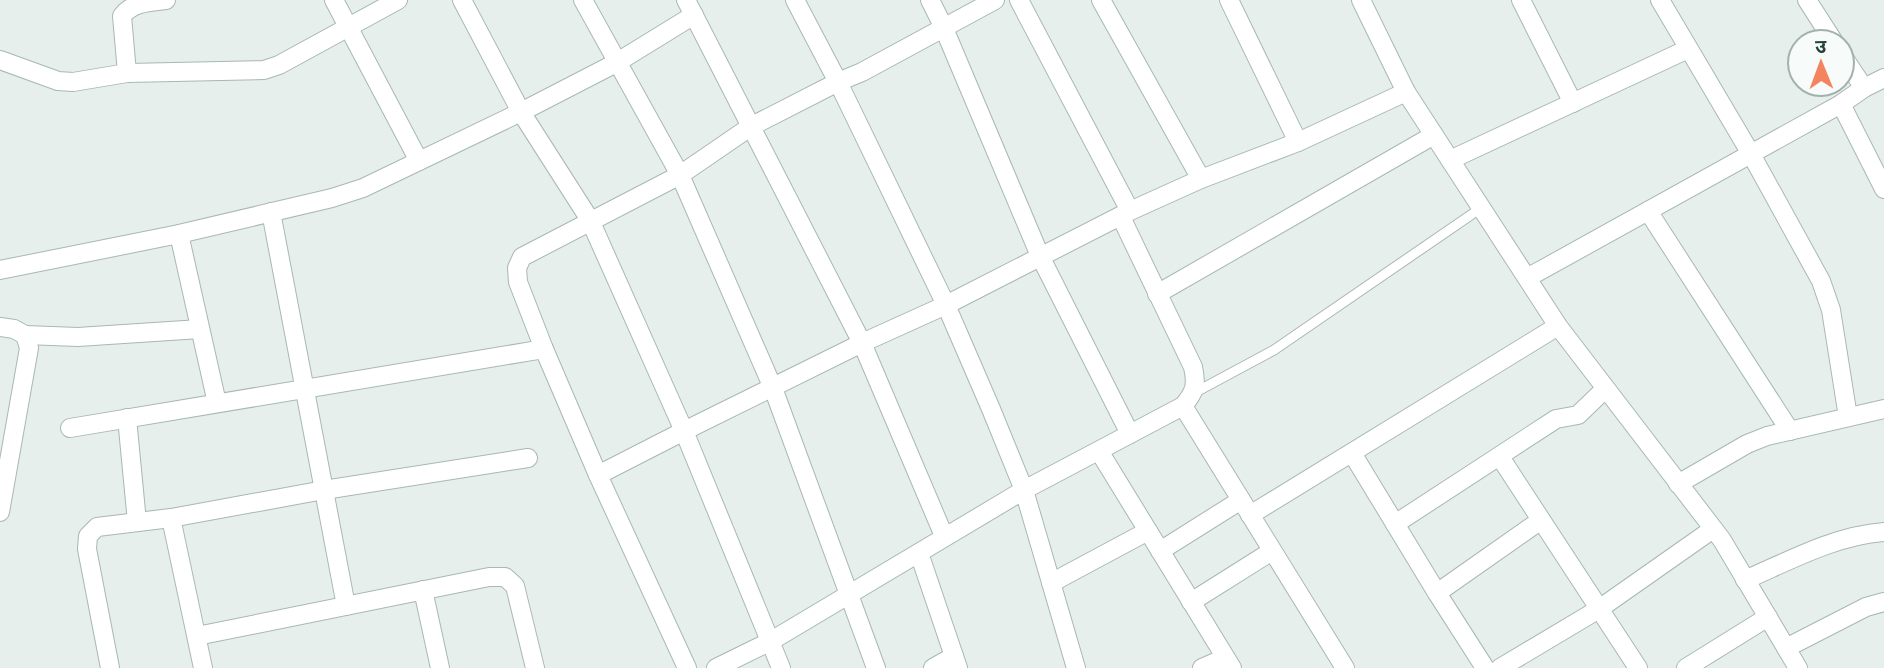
<svg xmlns="http://www.w3.org/2000/svg" width="1884" height="668" font-family="'Roboto Condensed','Noto Sans Devanagari',sans-serif">
  <style>
    .lines { fill: none; stroke-linecap: round; stroke-linejoin: round }
    .service-casing { stroke: #a8b8b2; stroke-width: 11 }
    .minor-casing { stroke: #a8b8b2; stroke-width: 20 }
    .service { stroke: #fff; stroke-width: 9 }
    .minor { stroke: #fff; stroke-width: 18 }
  </style>
  <rect width="100%" height="100%" fill="#e6efeb"/>
  <g class="lines">
    <g class="service-casing">
      <polyline id="service" points="1194,393 1274,350 1481,208"/>
    </g>
    <g class="minor-casing">
      <g id="minor">
        <polyline points="334,0 419,161"/>
        <polyline points="462,0 521,112 590,220 684,431 598,475"/>
        <polyline points="583,0 680,175 773,388 876,668"/>
        <polyline points="686,0 862,343 944,536"/>
        <polyline points="930,0 943,26 1040,256 1130,434"/>
        <polyline points="995,0 862,72 838,82 946,305 991,409 1024,490 1076,668"/>
        <polyline points="1019,0 1130,211"/>
        <polyline points="1101,0 1201,179"/>
        <polyline points="1229,0 1298,142"/>
        <polyline points="1361,0 1406,92 1558,326 1722,540 1798,668"/>
        <polyline points="1521,0 1573,103"/>
        <polyline points="1660,0 1751,154 1821,281 1831,310 1848,417"/>
        <polyline points="1807,0 1834,42"/>
        <polyline points="1842,55 1864,88"/>
        <polyline points="0,60 58,81 73,82 127,73 264,70 279,65 398,0"/>
        <path d="M127 73 122 16C132 2 150 2 166 0"/>
        <polyline points="1841,104 1884,189"/>
        <polyline points="1450,160 1688,49"/>
        <polyline points="1648,211 1790,431"/>
        <polyline points="271,212 346,606"/>
        <polyline points="179,234 217,403"/>
        <polyline points="0,270 179,234 332,198 363,188 521,112 616,63 694,15"/>
        <polyline points="1527,278 1841,104 1864,88 1884,78"/>
        <polyline points="1157,294 1434,135"/>
        <polyline points="0,327 14,329 25,335 29,348 0,512"/>
        <polyline points="25,335 78,337 200,329"/>
        <polyline points="1183,406 1345,668"/>
        <polyline points="127,418 137,522"/>
        <polyline points="70,428 544,349"/>
        <polyline points="1099,451 1232,668"/>
        <polyline points="1352,453 1437,593 1485,668"/>
        <polyline points="1500,457 1638,668"/>
        <polyline points="1678,484 1747,444 1767,436 1884,409"/>
        <polyline points="1250,515 1558,326"/>
        <polyline points="171,518 203,668"/>
        <polyline points="1395,524 1556,419 1578,415 1605,389"/>
        <polyline points="1160,551 1241,500"/>
        <polyline points="919,553 958,668"/>
        <path d="M1745 580C1791 560 1834 536 1884 532"/>
        <polyline points="1051,583 1148,531"/>
        <polyline points="423,590 440,668"/>
        <polyline points="1437,593 1541,520"/>
        <polyline points="1191,602 1272,551"/>
        <polyline points="197,636 489,577 505,577 515,586 535,668"/>
        <polyline points="1786,648 1866,607 1884,602"/>
        <polyline points="110,668 87,549 88,536 97,527 171,518 324,490 528,458"/>
        <polyline points="687,668 598,475 544,349 518,282 517,268 522,257 680,175 750,127 838,82 795,0"/>
        <path d="M716 668 771 641 1024 490 1183 406C1195 392 1197 385 1193 367L1121 217"/>
        <polyline points="781,668 684,431 862,343 946,305 1130,211 1201,179 1298,142 1406,92"/>
        <polyline points="933,668 954,656"/>
        <polyline points="1202,668 1225,658"/>
        <polyline points="1500,668 1599,609 1713,529"/>
        <polyline points="1686,668 1768,617"/>
      </g>
    </g>
    <use href="#service" class="service"/>
    <use href="#minor" class="minor"/>
  </g>
  <g transform="translate(1821 63) rotate(359)"><circle r="33" fill="#f7fbf9" stroke="#a3b1ad" stroke-width="2"/>
  <path d="M0-5L12 26L0 18L-12 26Z" fill="#f4845f"/>
  <text y="-10" font-size="19" font-weight="bold" text-anchor="middle" fill="#24423a">उ</text>
  </g>
</svg>
